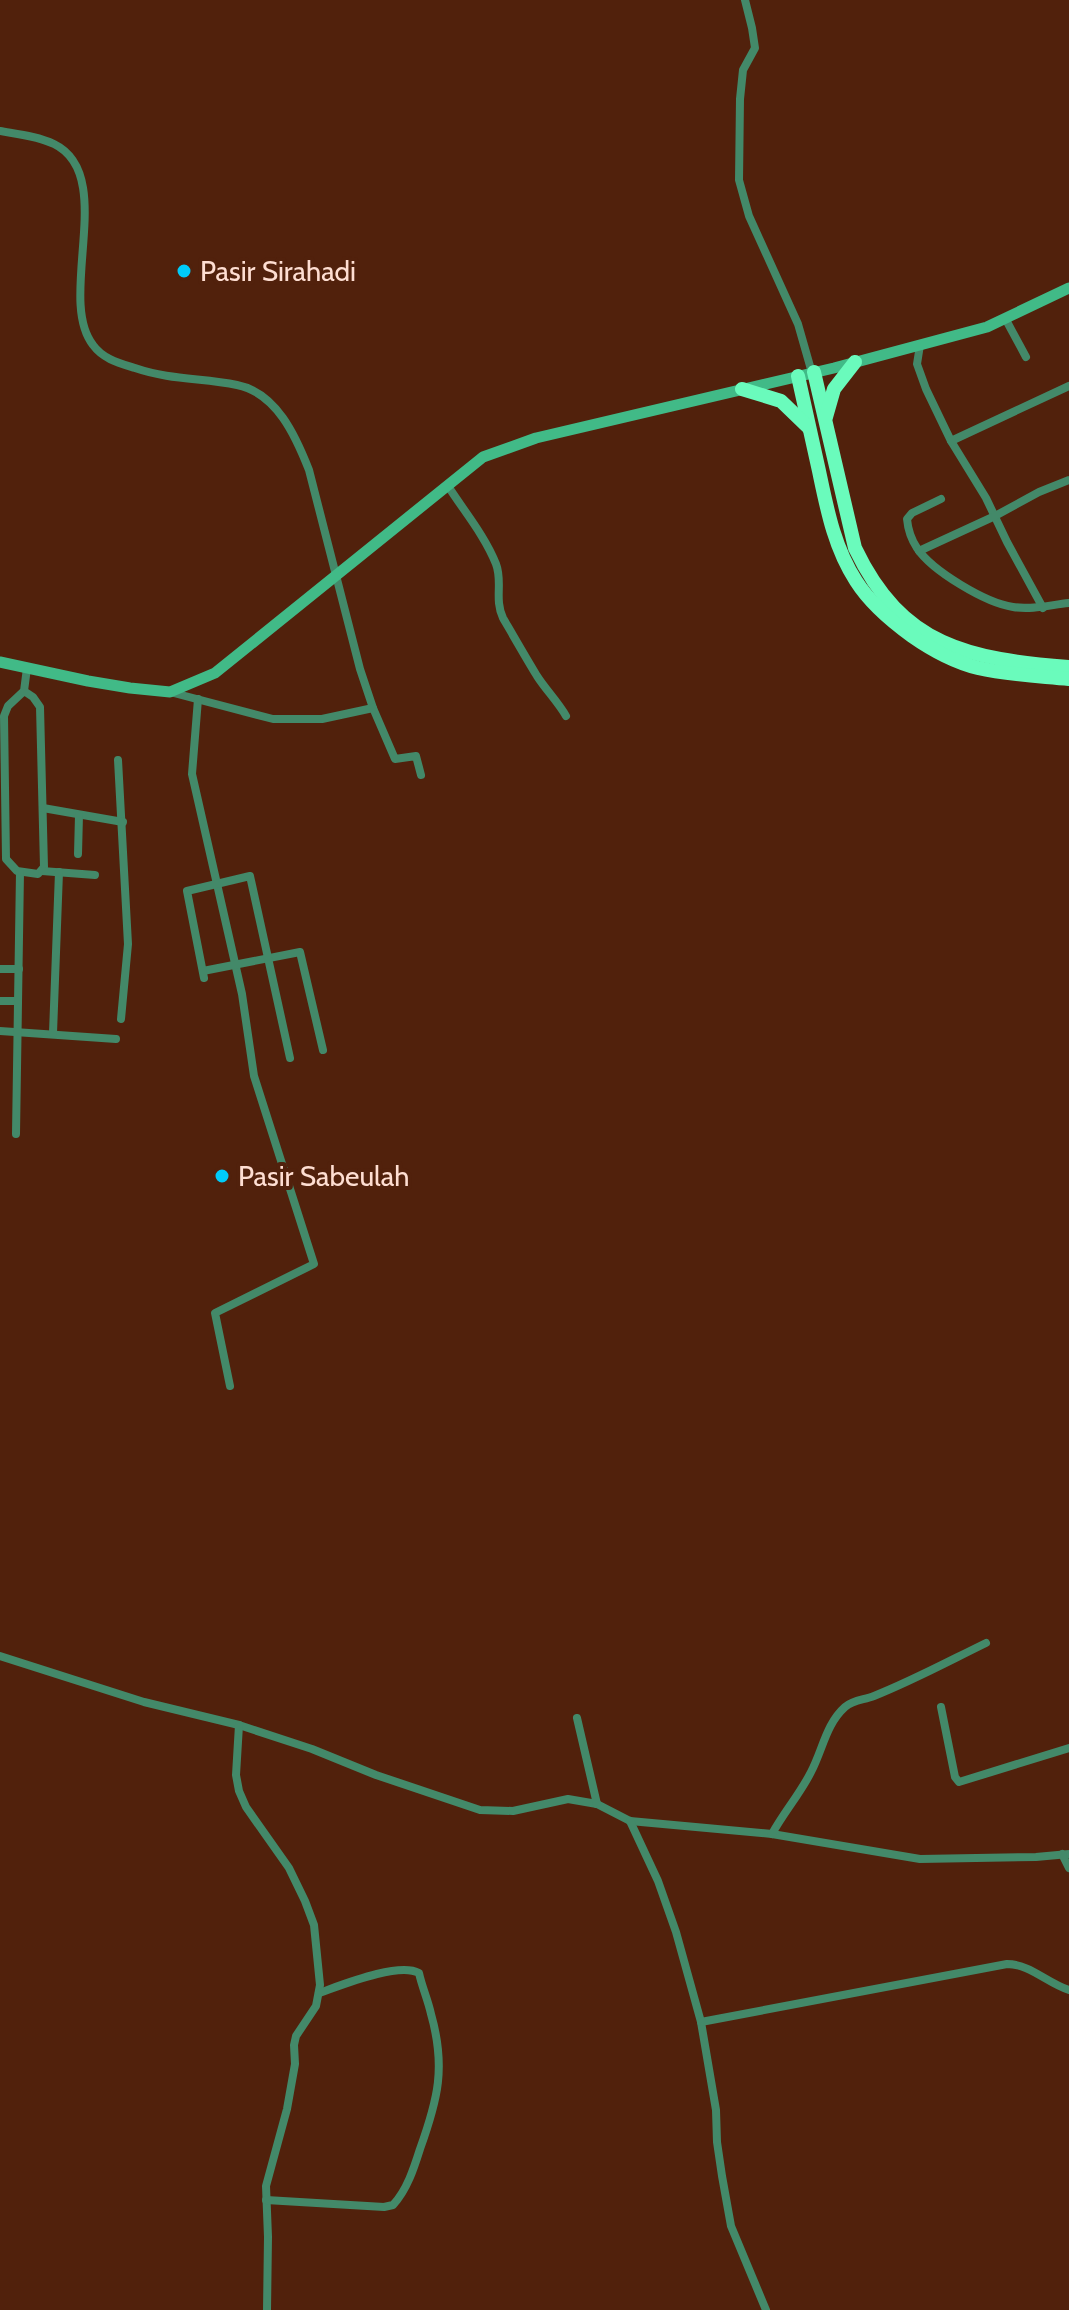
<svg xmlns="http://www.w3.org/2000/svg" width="1069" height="2310" font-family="Cabin,sans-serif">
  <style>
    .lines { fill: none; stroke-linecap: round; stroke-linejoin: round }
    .street { stroke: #438969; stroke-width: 8 }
    .secondary { stroke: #41ba87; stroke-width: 11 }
    .highway { stroke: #6afbbc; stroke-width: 14 }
    .poi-dot { fill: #00cbf9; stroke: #51210c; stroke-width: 3 }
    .labels { text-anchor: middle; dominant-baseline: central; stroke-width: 8; stroke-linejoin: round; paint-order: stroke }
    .poi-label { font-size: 28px; fill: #feded2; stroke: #51210c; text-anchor: start }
  </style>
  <rect width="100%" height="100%" fill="#51210c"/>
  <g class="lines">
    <g class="street">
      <polyline points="745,0 752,28 755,48 743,70 740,99 739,180 749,216 798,324 812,373"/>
      <path d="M0 131C17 134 38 136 54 144 118 175 56 298 93 345 103 359 119 363 135 368 170 380 202 378 237 385 277 393 296 437 309 470L360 669 373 708 322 719H273L170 692"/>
      <polyline points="1005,318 1026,357"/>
      <polyline points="920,345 917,364 926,389 951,441 986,498 1007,542 1043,608"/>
      <polyline points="951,441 1069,386"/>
      <path d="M448 486C464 511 485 536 496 564 503 582 494 599 503 618 514 637 526 658 537 676 546 690 558 702 566 716"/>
      <path d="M941 499 912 513 907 519C908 530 911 539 917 548 932 571 986 603 1013 607 1032 610 1050 605 1069 603"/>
      <polyline points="919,551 995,516 1039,492 1069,480"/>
      <polyline points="24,691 33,697 40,707 44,867 38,874 17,871 6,859 4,716 8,706 24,691 27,668"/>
      <polyline points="198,699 192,774 242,994 254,1076 314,1264 215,1313 230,1386"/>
      <polyline points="373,708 395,759 416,756 421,775"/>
      <polyline points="118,760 128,944 121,1019"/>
      <polyline points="43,808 123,822"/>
      <polyline points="78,854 79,815"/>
      <polyline points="42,871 95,875"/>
      <polyline points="0,969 19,969"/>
      <polyline points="203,971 300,952 323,1050"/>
      <polyline points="204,978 187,891 250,876 290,1058"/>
      <polyline points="0,1001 18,1001"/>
      <polyline points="0,1031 116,1039"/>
      <polyline points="53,1033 59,872"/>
      <polyline points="16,1134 20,872"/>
      <polyline points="0,1656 144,1702 239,1725 312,1749 376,1775 480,1810 513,1811 568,1799 597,1804 630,1821 772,1834 920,1859 1036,1857 1069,1854"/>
      <polyline points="941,1707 955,1777 959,1782 1069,1748"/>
      <polyline points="577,1718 597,1804"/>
      <polyline points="239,1725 236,1775 239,1791 246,1807 289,1868 305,1901 314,1925 320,1985 316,2006 296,2036 294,2045 295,2064 287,2109 266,2186 268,2237 267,2310"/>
      <polyline points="630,1821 658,1881 676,1932 701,2022 716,2110 717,2142 722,2176 731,2226 766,2310"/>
      <path d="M772 1834C784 1812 800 1794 811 1772 823 1749 826 1724 845 1707 853 1700 864 1700 874 1696 912 1681 949 1661 986 1643"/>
      <polyline points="1062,1854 1069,1868"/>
      <path d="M701 2022 1007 1964C1030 1964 1047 1983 1069 1990"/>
      <path d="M266 2200 384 2207 393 2205C407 2190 414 2168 420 2149 438 2099 446 2067 431 2014 428 2000 422 1987 419 1973 398 1962 342 1985 319 1993"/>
    </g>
    <polyline class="secondary" points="0,662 88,681 130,688 170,692 215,673 483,457 536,438 834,368 987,327 1069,288"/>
    <g class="highway">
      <path d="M814 372 855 548C902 647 969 659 1069 667"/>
      <path d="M798 376C805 408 812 439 819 471 827 509 834 547 856 581 870 603 891 621 912 636 932 650 954 662 978 668 1008 675 1039 676 1069 679"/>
      <polyline points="742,389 781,401 809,428"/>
      <polyline points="826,417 834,389 855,362"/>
    </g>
  </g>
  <g class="poi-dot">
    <circle cx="184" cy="271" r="8"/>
    <circle cx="222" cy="1176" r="8"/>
  </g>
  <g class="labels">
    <g class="poi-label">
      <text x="200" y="271">Pasir Sirahadi</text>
      <text x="238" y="1176">Pasir Sabeulah</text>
    </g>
  </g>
</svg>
